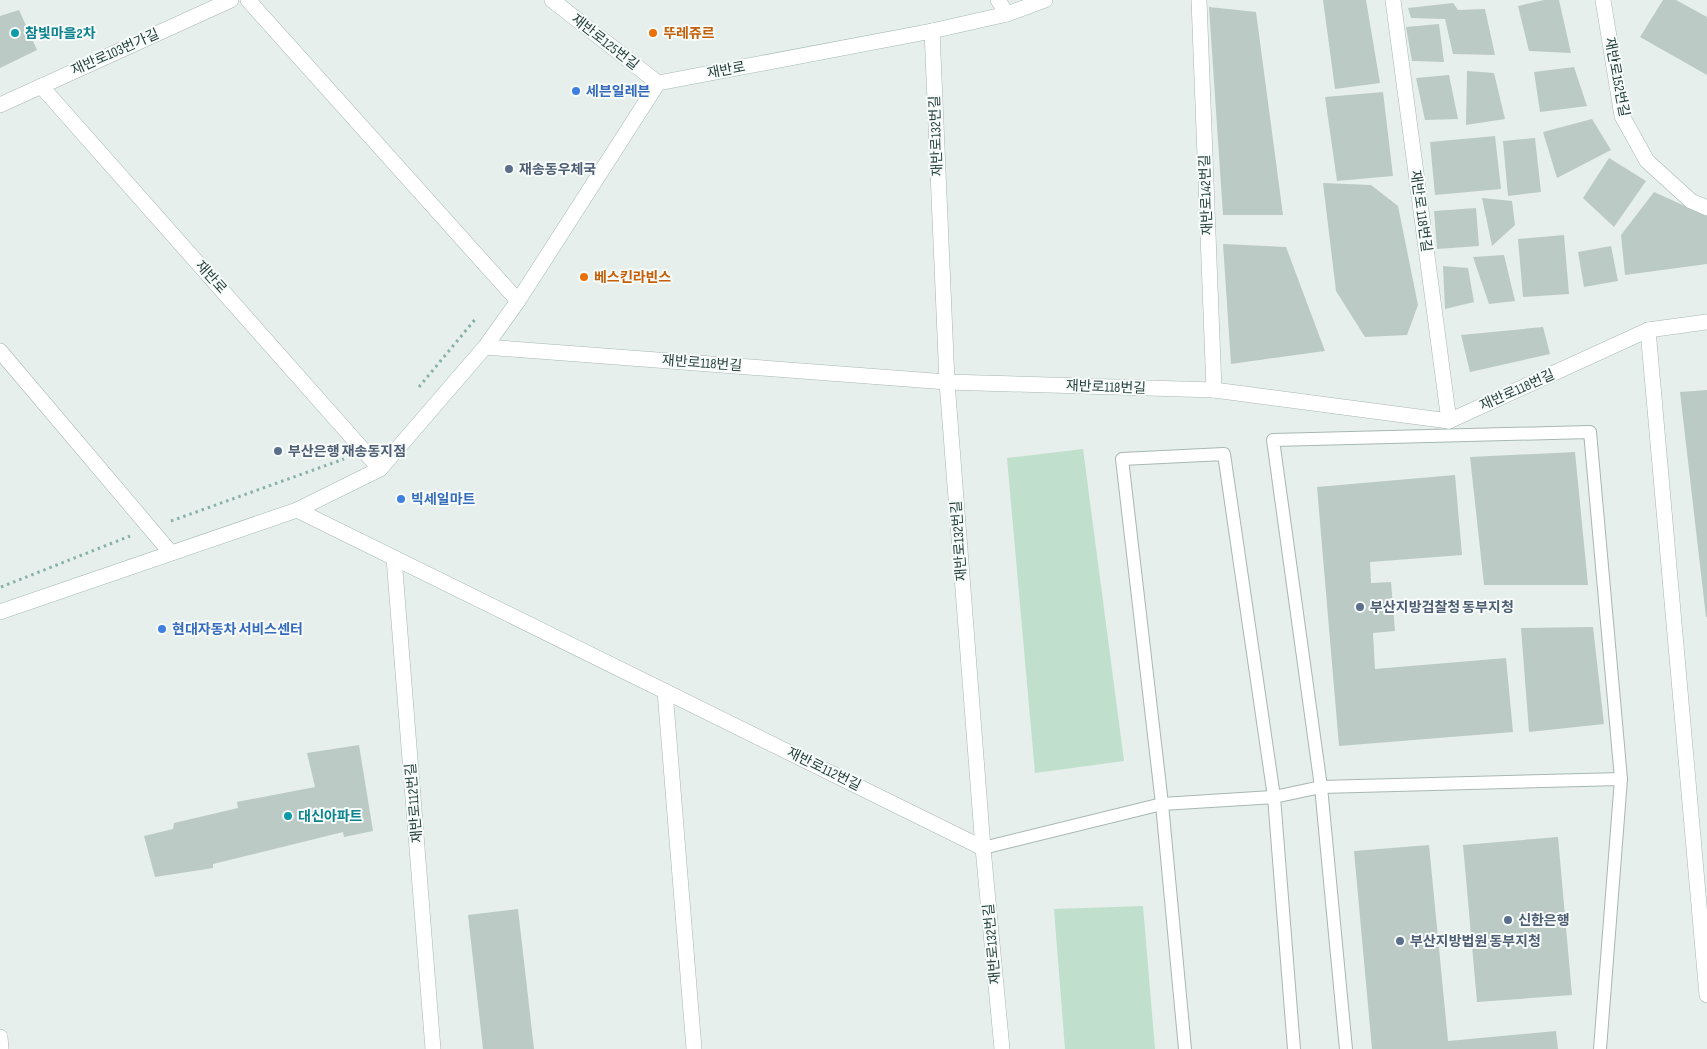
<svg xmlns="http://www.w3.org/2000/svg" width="1707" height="1049" font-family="'Sofia Sans Condensed','Noto Sans KR',sans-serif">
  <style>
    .green { fill: #c0dfcc }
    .building { fill: #bbcac5 }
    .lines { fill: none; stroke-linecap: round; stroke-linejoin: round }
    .lane-casing { stroke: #a8b7b4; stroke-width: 14 }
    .street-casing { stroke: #a8b7b4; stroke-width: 16 }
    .secondary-casing { stroke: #a4bab5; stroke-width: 16 }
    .path { stroke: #87b2aa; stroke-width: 3; stroke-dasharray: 2.5 4; stroke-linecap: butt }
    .lane { stroke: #fff; stroke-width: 12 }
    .street { stroke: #fff; stroke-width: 15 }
    .secondary { stroke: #fff; stroke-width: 15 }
    .culture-dot { fill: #0f9aa8; stroke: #f7fbf9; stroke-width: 2 }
    .food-dot { fill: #e8710a; stroke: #f7fbf9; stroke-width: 2 }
    .shop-dot { fill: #3f7fe0; stroke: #f7fbf9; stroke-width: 2 }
    .service-dot { fill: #5c6f8a; stroke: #f7fbf9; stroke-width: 2 }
    .labels { text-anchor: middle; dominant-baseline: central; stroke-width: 4; stroke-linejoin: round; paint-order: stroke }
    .culture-label { font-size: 14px; font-weight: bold; fill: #0d838f; stroke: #f7fbf9; text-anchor: start }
    .food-label { font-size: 14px; font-weight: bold; fill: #c56008; stroke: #f7fbf9; text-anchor: start }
    .street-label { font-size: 14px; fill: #25413d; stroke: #f7fbf9 }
    .shop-label { font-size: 14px; font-weight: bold; fill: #366cbe; stroke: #f7fbf9; text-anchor: start }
    .service-label { font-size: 14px; font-weight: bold; fill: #4e5e75; stroke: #f7fbf9; text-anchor: start }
  </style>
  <rect width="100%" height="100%" fill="#e6efec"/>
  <g class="green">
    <polygon points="1083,449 1124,761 1035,773 1007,458"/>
    <polygon points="1143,906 1155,1049 1065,1049 1054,909"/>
  </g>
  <g class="building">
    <polygon points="1323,0 1366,0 1380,83 1335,89"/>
    <polygon points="1544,0 1559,0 1571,53 1529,51 1518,6"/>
    <polygon points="1663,0 1676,0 1707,17 1707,75 1640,37"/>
    <polygon points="1453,3 1458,10 1485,9 1495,55 1453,54 1445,19 1411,18 1408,8"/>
    <polygon points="1209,7 1256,12 1283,215 1223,215"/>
    <polygon points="19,10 37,50 0,68 0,16"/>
    <polygon points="1439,24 1444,62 1412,61 1406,27"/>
    <polygon points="1574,67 1587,106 1540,112 1534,72"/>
    <polygon points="1467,71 1494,73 1505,119 1466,125"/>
    <polygon points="1449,75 1458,119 1425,120 1416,78"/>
    <polygon points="1383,92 1393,176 1337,181 1325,97"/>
    <polygon points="1592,119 1611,150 1557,178 1543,132"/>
    <polygon points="1495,136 1501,189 1435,195 1430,142"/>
    <polygon points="1535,138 1541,192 1508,196 1503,141"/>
    <polygon points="1609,158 1646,181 1614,227 1583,198"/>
    <polygon points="1323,183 1371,185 1398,206 1418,305 1407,335 1365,337 1336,291"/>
    <polygon points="1654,192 1707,216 1707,264 1625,275 1621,235"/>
    <polygon points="1482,198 1512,201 1515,225 1492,246"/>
    <polygon points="1476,208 1479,246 1437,249 1434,211"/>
    <polygon points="1564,235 1569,294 1523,297 1518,239"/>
    <polygon points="1223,244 1286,247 1325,351 1231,364"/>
    <polygon points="1611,246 1618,281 1584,287 1578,252"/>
    <polygon points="1504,255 1515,301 1489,304 1473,257"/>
    <polygon points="1443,266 1468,268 1474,302 1445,309"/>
    <polygon points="1543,327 1550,354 1470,372 1461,335"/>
    <polygon points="1707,390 1707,617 1706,617 1680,392"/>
    <polygon points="1575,452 1588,585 1484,585 1470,457"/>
    <polygon points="1455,475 1462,555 1370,562 1371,583 1391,582 1395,631 1373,633 1375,669 1506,658 1513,732 1339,746 1317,487"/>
    <polygon points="1593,627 1604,724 1529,732 1521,628"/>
    <polygon points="359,745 373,831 344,837 343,832 213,864 213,868 155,877 144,836 173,829 174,823 238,808 237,802 315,787 307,753"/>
    <polygon points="1558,837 1572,995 1477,1002 1463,845"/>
    <polygon points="1429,845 1448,1041 1556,1031 1558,1049 1372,1049 1354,851"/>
    <polygon points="518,909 534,1049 483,1049 468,915"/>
  </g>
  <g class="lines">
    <g class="lane-casing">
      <g id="lane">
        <polyline points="983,848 1162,804 1274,797 1321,787 1621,779"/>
        <polyline points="1185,1049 1162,804 1122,459 1224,454 1274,797 1294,1049"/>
        <polyline points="1346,1049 1321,787 1273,440 1590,432 1621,779 1600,1049"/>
      </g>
    </g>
    <g class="street-casing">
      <g id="street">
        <polyline points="248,0 518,301"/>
        <polyline points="552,0 658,83"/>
        <polyline points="998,0 1007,14"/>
        <polyline points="1199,0 1214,390"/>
        <polyline points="1393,0 1449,421"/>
        <polyline points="1603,0 1622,116 1647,161 1691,201 1707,208"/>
        <polyline points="932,31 947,382 983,848 1002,1049"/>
        <polyline points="41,86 380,469"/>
        <polyline points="0,105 231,0"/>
        <polyline points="1648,330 1707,995"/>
        <polyline points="485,347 947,382 1214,390 1449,421 1648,330 1707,322"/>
        <polyline points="0,351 171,553"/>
        <polyline points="297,510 983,848"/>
        <polyline points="394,558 433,1049"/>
        <polyline points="665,691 694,1049"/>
        <polyline points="0,1037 1,1049"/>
      </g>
    </g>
    <g class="secondary-casing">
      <polyline id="secondary" points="0,612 297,510 380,469 485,347 518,301 658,83 932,31 1007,14 1045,0"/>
    </g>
    <g class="path">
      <polyline points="419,387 477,317"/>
      <polyline points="171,521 344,459"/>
      <polyline points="1,587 130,536"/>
    </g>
    <use href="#lane" class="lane"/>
    <use href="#street" class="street"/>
    <use href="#secondary" class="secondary"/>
  </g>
  <g class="culture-dot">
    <circle cx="15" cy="33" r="5"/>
    <circle cx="288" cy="816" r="5"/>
  </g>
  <g class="food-dot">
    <circle cx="653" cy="33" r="5"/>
    <circle cx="584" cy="277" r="5"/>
  </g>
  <g class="shop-dot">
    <circle cx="576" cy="91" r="5"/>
    <circle cx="401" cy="499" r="5"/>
    <circle cx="162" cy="629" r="5"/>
  </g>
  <g class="service-dot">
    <circle cx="509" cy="169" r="5"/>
    <circle cx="278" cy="451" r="5"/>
    <circle cx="1360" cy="607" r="5"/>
    <circle cx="1508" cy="920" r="5"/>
    <circle cx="1400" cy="941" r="5"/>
  </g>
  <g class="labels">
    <g class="culture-label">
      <text x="25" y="33">참빛마을2차</text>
      <text x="298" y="816">대신아파트</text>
    </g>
    <g class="food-label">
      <text x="663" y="33">뚜레쥬르</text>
      <text x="594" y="277">베스킨라빈스</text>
    </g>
    <g class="street-label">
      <text transform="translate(605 42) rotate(38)">재반로125번길</text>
      <text transform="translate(115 52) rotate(-24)">재반로103번가길</text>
      <text transform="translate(726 70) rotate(-11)">재반로</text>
      <text transform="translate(1617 77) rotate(79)">재반로152번길</text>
      <text transform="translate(936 136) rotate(-92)">재반로132번길</text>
      <text transform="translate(1206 195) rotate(-92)">재반로142번길</text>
      <text transform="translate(1421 211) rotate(82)">재반로 118번길</text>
      <text transform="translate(211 277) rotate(48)">재반로</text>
      <text transform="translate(702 363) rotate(4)">재반로118번길</text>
      <text transform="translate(1106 387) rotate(2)">재반로118번길</text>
      <text transform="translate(1517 390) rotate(-24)">재반로118번길</text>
      <text transform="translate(959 541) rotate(-94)">재반로132번길</text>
      <text transform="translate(824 769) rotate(26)">재반로112번길</text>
      <text transform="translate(414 803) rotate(-95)">재반로112번길</text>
      <text transform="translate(992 944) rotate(-95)">재반로132번길</text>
    </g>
    <g class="shop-label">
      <text x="586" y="91">세븐일레븐</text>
      <text x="411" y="499">빅세일마트</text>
      <text x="172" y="629">현대자동차 서비스센터</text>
    </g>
    <g class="service-label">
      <text x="519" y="169">재송동우체국</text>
      <text x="288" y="451">부산은행 재송동지점</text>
      <text x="1370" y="607">부산지방검찰청 동부지청</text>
      <text x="1518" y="920">신한은행</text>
      <text x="1410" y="941">부산지방법원 동부지청</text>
    </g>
  </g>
</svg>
